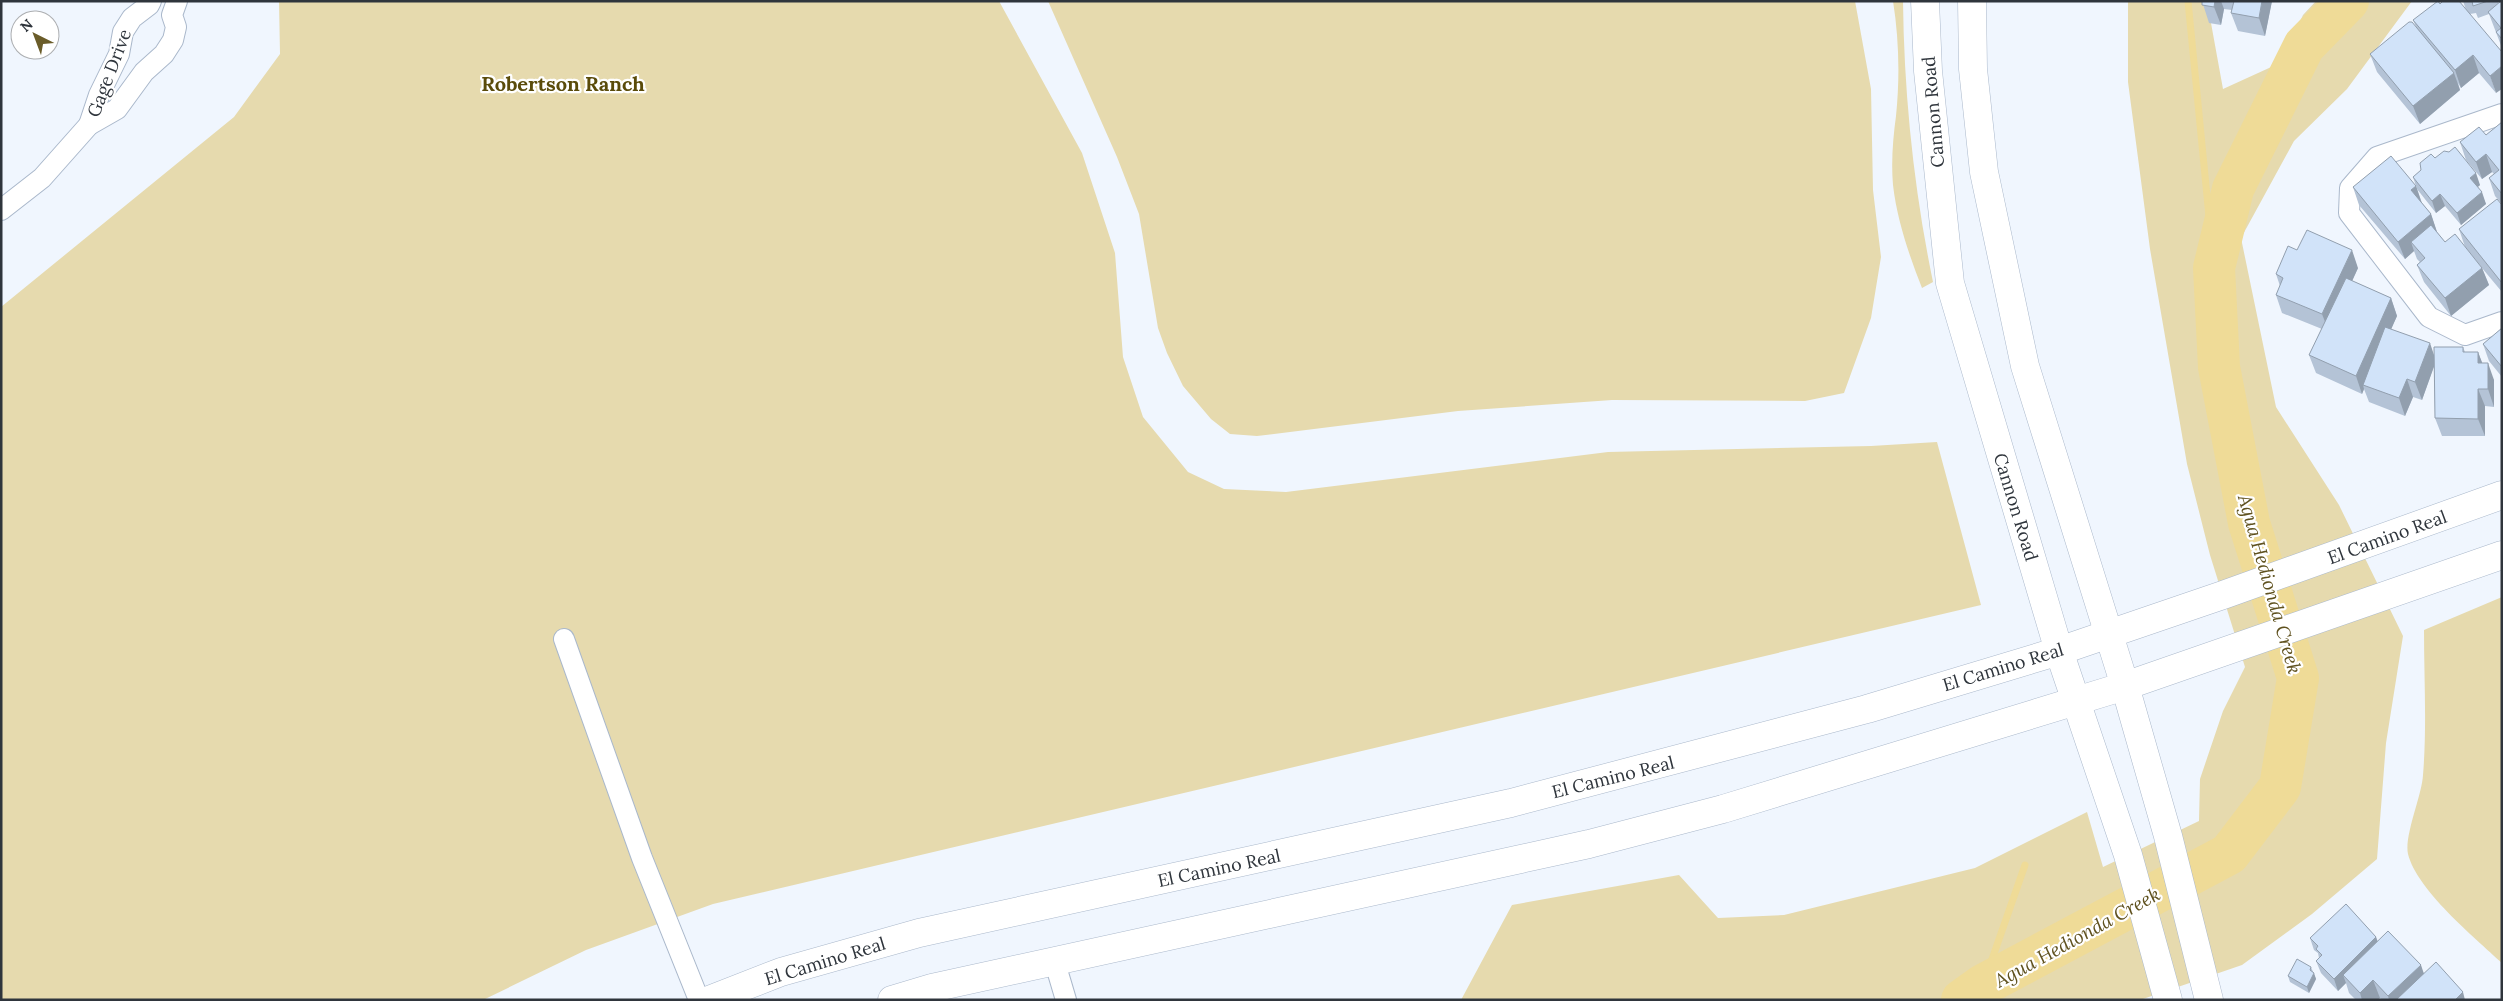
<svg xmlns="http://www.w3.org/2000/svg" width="2503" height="1001" font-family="Lora,serif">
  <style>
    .green { fill: #e6daae }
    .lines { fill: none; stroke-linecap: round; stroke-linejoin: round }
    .stream { stroke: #efdb97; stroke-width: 7 }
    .river { stroke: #efdb97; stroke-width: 42 }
    .street-casing { stroke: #aab8cb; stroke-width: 22 }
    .primary-casing { stroke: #aab8cb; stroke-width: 29 }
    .street { stroke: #fff; stroke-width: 20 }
    .primary { stroke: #fff; stroke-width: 28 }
    .wall { fill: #b4c3d6 }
    .shaded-wall { fill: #929fae }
    .building { fill: #d1e3f9; stroke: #929fae }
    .labels { text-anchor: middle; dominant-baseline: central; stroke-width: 4.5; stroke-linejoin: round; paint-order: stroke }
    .street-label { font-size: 18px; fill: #2f353c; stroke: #fff }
    .water-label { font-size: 19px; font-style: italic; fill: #5f511e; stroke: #fff }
    .quarter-label { font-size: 20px; font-weight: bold; fill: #5a4b0a; stroke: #fff }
  </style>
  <rect width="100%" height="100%" fill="#f0f6fe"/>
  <g class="green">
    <polygon points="279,1 999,1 1082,153 1115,253 1123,357 1143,417 1188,472 1224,489 1286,492 1608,452 1871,446 1937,442 1981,605 713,904 586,950 483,1000 1,1000 1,307 234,117 280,54"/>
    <polygon points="1048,1 1855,1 1871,89 1873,190 1881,257 1871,318 1844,393 1805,401 1612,400 1458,411 1257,436 1230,434 1211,419 1183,386 1167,353 1158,328 1139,214 1117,157"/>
    <path d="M1893 1H1903C1904 95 1914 190 1933 282L1922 288C1909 255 1897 220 1893 185 1891 162 1893 138 1896 116 1900 77 1899 39 1893 1Z"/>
    <polygon points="2128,1 2207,1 2223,89 2280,63 2303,15 2316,1 2412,1 2347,89 2294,141 2241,238 2276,407 2339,505 2403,636 2386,743 2377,859 2312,914 2242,965 2140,1000 1461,1000 1512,905 1679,875 1718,918 1784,915 1975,868 2087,812 2103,867 2199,821 2200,779 2223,711 2245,667 2210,555 2187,464 2150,249 2128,82"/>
    <path d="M2502 597V963C2474 937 2417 890 2408 854 2404 836 2422 795 2423 775 2427 727 2424 678 2424 630Z"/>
  </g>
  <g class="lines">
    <g class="stream">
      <polyline points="2188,1 2214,268"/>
      <polyline points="1983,985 2025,865"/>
    </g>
    <polyline class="river" points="1962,1000 1983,985 2229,854 2280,787 2298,678 2249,523 2219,367 2214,268 2233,189 2304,46 2348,1"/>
    <g class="street-casing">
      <g id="street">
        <polyline points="2502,114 2377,157 2350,188 2349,213 2429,317 2465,335 2502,322"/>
        <polyline points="89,125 99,95 119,54 123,32 132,18 149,5 151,1"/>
        <polyline points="1,210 42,178 89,125 117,109 144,72 164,54 173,40 176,27 172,15 177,1"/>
        <polyline points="564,639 642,858 699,1000"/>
        <polyline points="1055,963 1066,1000"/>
      </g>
    </g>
    <g class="primary-casing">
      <g id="primary">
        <polyline points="1925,1 1928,71 1950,283 2059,651 2128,855 2168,1000"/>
        <polyline points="1972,1 1973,69 1984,172 2025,366 2125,686 2168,836 2209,1000"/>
        <polyline points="709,1000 781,972 919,933 1511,803 1867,709 2059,651 2223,595 2502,495"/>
        <polyline points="892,1000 932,988 1589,844 1723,809 2125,686 2502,555"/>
      </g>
    </g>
    <use href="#street" class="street"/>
    <use href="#primary" class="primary"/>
  </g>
  <g class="wall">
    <polygon points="2202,1 2272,1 2265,36 2238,31 2231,13 2232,10 2224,9 2221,25 2209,23"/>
    <polygon points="2463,1 2498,1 2498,3 2502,1 2502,48 2489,14 2478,18 2476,13 2470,14 2496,93 2479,73 2461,88 2458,83 2460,90 2420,124 2377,72 2370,54 2416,27 2413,20 2440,4 2466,10"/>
    <polygon points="2502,122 2502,204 2495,196 2489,178 2494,174 2492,172 2482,179 2466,160 2460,142 2486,135"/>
    <polygon points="2435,158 2480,185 2478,187 2486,204 2461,225 2445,206 2436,213 2417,189 2413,177"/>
    <polygon points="2416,186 2422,203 2431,214 2437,232 2445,242 2482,268 2465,247 2459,229 2502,205 2502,292 2482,268 2489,285 2451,316 2424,282 2417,265 2420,262 2417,259 2414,251 2405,259 2359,205 2353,187"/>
    <polygon points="2297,250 2358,268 2352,281 2391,298 2397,316 2391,329 2434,355 2463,347 2465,352 2478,352 2482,363 2494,380 2494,407 2485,406 2485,436 2442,436 2435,418 2434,366 2422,400 2413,397 2405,416 2369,402 2364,389 2362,394 2316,373 2309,355 2322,329 2282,313 2276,295 2280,286 2276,274"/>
    <polygon points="2502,328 2502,377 2489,361 2483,344"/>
    <polygon points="2376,937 2378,942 2424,973 2465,1000 2381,1000 2380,998 2378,1000 2356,1000 2349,993 2346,983 2338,991 2321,973 2316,961 2319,958 2318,953 2314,950 2310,938"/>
    <polygon points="2311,967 2316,979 2309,993 2290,982 2288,976"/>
  </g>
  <g class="shaded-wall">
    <polygon points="2215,1 2221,1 2224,9 2221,25 2214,7"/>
    <polygon points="2262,1 2272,1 2265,36 2259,18"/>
    <polygon points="2473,55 2479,73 2461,88 2455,70"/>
    <polygon points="2502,66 2502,89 2496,93 2490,76"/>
    <polygon points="2454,73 2460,90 2420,124 2413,106"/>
    <polygon points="2486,154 2492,172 2482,179 2476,162"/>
    <polygon points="2476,173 2480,185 2474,190 2470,178"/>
    <polygon points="2416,186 2422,204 2411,190"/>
    <polygon points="2482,192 2486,204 2461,225 2457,213"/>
    <polygon points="2440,194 2445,206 2436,213 2432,201"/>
    <polygon points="2431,214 2437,232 2411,242 2414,251 2405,259 2398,242"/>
    <polygon points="2352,250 2358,268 2329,332 2322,314"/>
    <polygon points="2482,268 2489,285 2451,316 2445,298"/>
    <polygon points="2391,298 2397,316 2366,386 2363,385 2364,389 2362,394 2356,376"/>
    <polygon points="2430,343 2436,361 2422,400 2415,382"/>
    <polygon points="2478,352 2485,370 2478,363"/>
    <polygon points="2488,363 2494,380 2494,407 2488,389"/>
    <polygon points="2407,379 2413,397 2405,416 2399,398"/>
    <polygon points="2478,389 2485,406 2485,436 2478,419"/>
    <polygon points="2376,937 2380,949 2343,975 2346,983 2338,991 2334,979"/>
    <polygon points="2421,965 2427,983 2409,1000 2389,1000 2388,996"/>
    <polygon points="2314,973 2316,979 2309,993 2307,987"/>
    <polygon points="2373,980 2380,998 2378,1000 2362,1000 2360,993"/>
    <polygon points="2463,992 2465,1000 2455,1000"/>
  </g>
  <g class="building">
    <polygon points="2202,1 2215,1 2214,7 2202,5"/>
    <polygon points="2234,1 2262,1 2259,18 2231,13"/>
    <polygon points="2438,1 2440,4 2443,1 2459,1 2502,52 2502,66 2490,76 2473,55 2455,70 2413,20"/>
    <polygon points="2472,1 2488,1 2473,6"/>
    <polygon points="2501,1 2502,1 2502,39 2496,32 2501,28 2488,12"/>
    <polygon points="2409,22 2412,22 2454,73 2413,106 2370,54"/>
    <polygon points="2502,122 2502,194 2489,178 2499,170 2486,154 2476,162 2460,142 2479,127 2486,135"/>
    <polygon points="2455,147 2476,173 2470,178 2482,192 2457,213 2440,194 2432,201 2413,177 2421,170 2420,163 2431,154 2435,158 2444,151 2449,152"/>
    <polygon points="2391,156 2416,186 2411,190 2431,214 2398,242 2353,187"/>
    <polygon points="2497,199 2502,205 2502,283 2459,229"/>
    <polygon points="2431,225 2445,242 2455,234 2482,268 2445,298 2417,265 2425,258 2411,242"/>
    <polygon points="2307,230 2352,250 2322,314 2276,295 2283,278 2276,274 2288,246 2297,250"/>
    <polygon points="2346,278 2391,298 2356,376 2309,355"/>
    <polygon points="2385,327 2430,343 2415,382 2407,379 2399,398 2363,385"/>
    <polygon points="2502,328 2502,367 2483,344"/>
    <polygon points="2434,347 2463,347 2463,352 2478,352 2478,363 2488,363 2488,389 2478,389 2478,419 2435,418"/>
    <polygon points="2346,904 2376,937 2334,979 2316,961 2322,955 2316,949 2318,946 2310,938"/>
    <polygon points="2388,931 2421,965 2388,996 2373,980 2360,993 2343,975"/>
    <polygon points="2297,959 2311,967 2310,970 2314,973 2307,987 2288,976"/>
    <polygon points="2436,962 2463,992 2455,1000 2396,1000"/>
  </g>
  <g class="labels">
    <g class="street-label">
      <text transform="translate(109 73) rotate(-69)">Gage Drive</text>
      <text transform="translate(1933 112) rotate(-95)">Cannon Road</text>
      <text transform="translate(2016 507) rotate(73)">Cannon Road</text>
      <text transform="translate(2387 537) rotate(-20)">El Camino Real</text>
      <text transform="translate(2003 667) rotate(-17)">El Camino Real</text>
      <text transform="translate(1613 777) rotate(-14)">El Camino Real</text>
      <text transform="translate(1219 868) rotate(-12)">El Camino Real</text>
      <text transform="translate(825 961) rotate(-17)">El Camino Real</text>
    </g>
    <g class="water-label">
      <text transform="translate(2270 584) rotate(74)">Agua Hedionda Creek</text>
      <text transform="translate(2077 937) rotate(-29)">Agua Hedionda Creek</text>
    </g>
    <g class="quarter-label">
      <text x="563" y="83">Robertson Ranch</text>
    </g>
  </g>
  <rect width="2503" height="1001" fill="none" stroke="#2f353c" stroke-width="5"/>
  <g transform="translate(35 35) rotate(318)"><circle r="24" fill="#ffffff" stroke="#acaeb1"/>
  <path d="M0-4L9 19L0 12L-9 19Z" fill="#6a5c29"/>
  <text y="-8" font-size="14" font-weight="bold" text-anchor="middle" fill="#2f353c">N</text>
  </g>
</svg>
